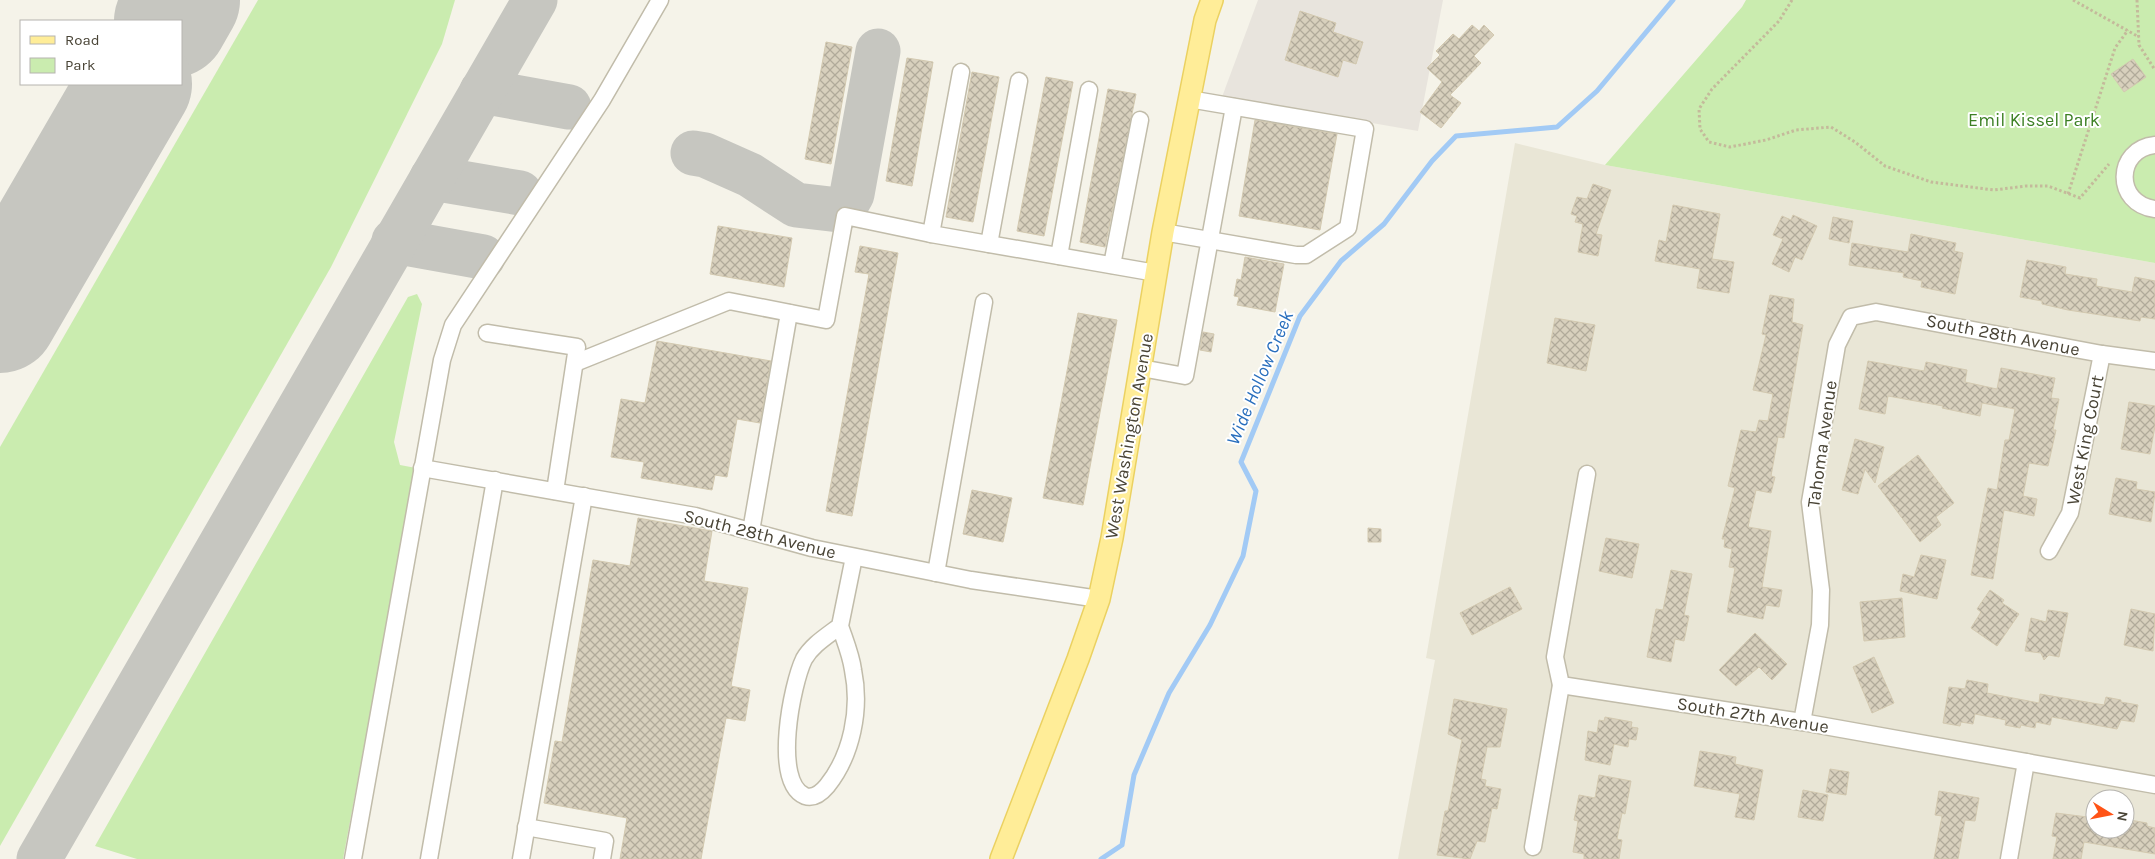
<svg xmlns="http://www.w3.org/2000/svg" width="2155" height="859" font-family="Karla,sans-serif">
  <style>
    .residential { fill: #e9e6d6; fill-rule: evenodd }
    .industrial { fill: #e8e4dd }
    .green { fill: #caecaf }
    .lines { fill: none; stroke-linecap: round; stroke-linejoin: round }
    .stream { stroke: #a2caf5; stroke-width: 5 }
    .taxiway { stroke: #c6c6c0; stroke-width: 45 }
    .runway { stroke: #c6c6c0; stroke-width: 114 }
    .building { fill: url(#building-cross-hatch); stroke: #d3c9b0 }
    .minor-casing { stroke: #c1bcaa; stroke-width: 19 }
    .major-casing { stroke: #ebd161; stroke-width: 24 }
    .path { stroke: #c4ba9b; stroke-width: 3; stroke-dasharray: 2.5 2.5; stroke-linecap: butt }
    .minor { stroke: #fff; stroke-width: 16 }
    .major { stroke: #ffed98; stroke-width: 21 }
    .labels { text-anchor: middle; dominant-baseline: central; stroke-width: 4; stroke-linejoin: round; paint-order: stroke }
    .park-label { font-size: 18px; fill: #3d8025; stroke: #fff }
    .street-label { font-size: 18px; fill: #494436; stroke: #fff }
    .water-label { font-size: 19px; font-style: italic; fill: #286ebd; stroke: #fff }
  </style>
  <defs>
    <pattern id="building-cross-hatch" width="8" height="8" patternUnits="userSpaceOnUse" patternTransform="scale(1.25)"><rect width="8" height="8" fill="#d8d0bd"/><path d="M0 0l8 8M0 8l8-8" fill="none" stroke="#b1aa9a"/></pattern>
  </defs>
  <rect width="100%" height="100%" fill="#f5f3e9"/>
  <path class="residential" d="M1515 143 1605 165 2155 263V859H1398L1435 660 1426 658ZM2095 799H2125V829H2095Z"/>
  <polygon class="industrial" points="1258,0 1443,0 1418,131 1222,97"/>
  <g class="green">
    <polygon points="258,0 455,0 442,44 331,267 0,846 0,447"/>
    <polygon points="1746,0 2155,0 2155,263 1605,165 1742,7"/>
    <polygon points="417,294 422,304 394,442 400,465 416,468 343,859 137,859 95,846 408,297"/>
  </g>
  <g class="lines">
    <polyline class="stream" points="1101,859 1122,845 1134,775 1169,693 1210,625 1243,556 1256,491 1241,462 1300,316 1341,261 1384,224 1432,161 1456,136 1557,127 1597,91 1673,0"/>
    <g class="taxiway">
      <polyline points="482,91 569,107"/>
      <polyline points="693,153 705,155 750,175 796,205 839,210 848,201 852,194 878,51"/>
      <polyline points="432,178 520,193"/>
      <polyline points="394,241 483,257"/>
      <polyline points="39,859 535,0"/>
    </g>
    <g class="runway">
      <polyline points="171,21 183,0"/>
      <polyline points="0,316 135,84"/>
    </g>
  </g>
  <g class="building">
    <polygon points="1300,11 1336,23 1333,32 1363,42 1356,64 1343,60 1338,77 1285,60"/>
    <polygon points="1472,25 1479,31 1484,25 1494,35 1474,56 1481,63 1450,95 1461,103 1441,128 1420,112 1442,82 1427,68 1440,55 1436,51 1453,34 1459,39"/>
    <polygon points="826,42 852,47 831,164 805,159"/>
    <polygon points="907,58 933,62 912,186 886,181"/>
    <polygon points="2133,59 2146,77 2124,92 2111,74"/>
    <polygon points="972,72 999,77 973,222 946,217"/>
    <polygon points="1046,77 1073,82 1044,236 1017,231"/>
    <polygon points="1108,89 1136,94 1105,247 1080,242"/>
    <polygon points="1255,120 1337,134 1320,230 1239,216"/>
    <polygon points="1593,184 1611,190 1596,234 1602,235 1598,256 1578,252 1583,224 1575,222 1577,216 1571,214 1577,197 1587,199"/>
    <polygon points="1673,205 1720,214 1712,259 1734,262 1729,293 1697,288 1700,269 1655,261 1659,240 1666,242"/>
    <polygon points="1793,215 1817,226 1802,260 1795,257 1789,272 1772,264 1783,239 1773,235 1782,216 1791,220"/>
    <polygon points="1833,217 1853,221 1849,243 1829,239"/>
    <polygon points="718,226 792,238 784,287 710,274"/>
    <polygon points="1911,234 1956,243 1954,251 1963,253 1955,294 1921,287 1922,281 1903,277 1904,273 1849,265 1852,243 1908,252"/>
    <polygon points="860,246 898,253 852,516 826,511 869,274 855,272"/>
    <polygon points="1245,257 1284,264 1275,312 1237,305 1239,297 1234,296 1237,279 1241,280"/>
    <polygon points="2027,260 2066,267 2065,274 2097,279 2096,286 2132,292 2135,277 2155,281 2155,319 2141,317 2140,321 2068,310 2042,304 2042,301 2020,297"/>
    <polygon points="1770,295 1794,299 1792,322 1803,325 1784,438 1778,437 1771,476 1775,477 1771,493 1756,490 1748,527 1771,531 1762,587 1782,590 1779,607 1766,605 1763,619 1727,612 1735,568 1729,567 1732,549 1724,547 1725,539 1722,539 1735,488 1728,486 1741,430 1756,432 1759,420 1768,421 1773,394 1753,390 1766,335 1762,334"/>
    <polygon points="1078,313 1117,320 1083,505 1043,498"/>
    <polygon points="1555,318 1595,325 1586,371 1547,363"/>
    <polygon points="1203,332 1214,334 1211,352 1200,350"/>
    <polygon points="657,341 771,361 760,423 737,419 727,477 715,475 712,490 641,478 644,462 611,457 621,399 645,403"/>
    <polygon points="1868,361 1924,371 1926,362 1967,370 1965,382 1997,389 2001,368 2055,378 2051,398 2059,399 2053,430 2056,430 2048,466 2029,463 2023,496 2037,499 2034,516 2004,510 1993,579 1971,575 1988,488 1997,490 2005,440 2009,440 2015,409 1982,403 1980,416 1942,408 1943,406 1888,396 1885,414 1859,409"/>
    <polygon points="2129,402 2155,406 2155,426 2150,454 2121,449"/>
    <polygon points="1855,439 1884,447 1875,483 1865,469 1858,494 1842,490"/>
    <polygon points="1918,455 1954,503 1936,517 1941,525 1920,542 1878,486"/>
    <polygon points="2116,478 2137,482 2136,489 2155,492 2151,522 2109,514"/>
    <polygon points="972,490 1012,498 1003,542 963,534"/>
    <polygon points="638,518 712,531 704,581 748,588 731,686 750,690 745,721 726,718 701,859 620,859 627,818 544,803 555,741 562,742 593,560 630,566"/>
    <polygon points="1368,528 1381,529 1381,542 1368,542"/>
    <polygon points="1606,538 1639,544 1632,578 1599,571"/>
    <polygon points="1921,555 1946,560 1937,599 1900,591 1903,574 1914,577"/>
    <polygon points="1671,570 1692,574 1684,615 1689,616 1684,641 1675,639 1671,662 1647,657 1656,609 1663,610"/>
    <polygon points="1510,587 1522,609 1472,635 1460,613"/>
    <polygon points="1990,590 2004,600 2002,603 2019,614 1997,646 1971,628 1981,612 1977,609"/>
    <polygon points="1902,598 1905,637 1864,641 1860,602"/>
    <polygon points="2131,609 2155,614 2153,651 2124,645"/>
    <polygon points="2048,610 2068,613 2059,657 2049,655 2044,660 2041,653 2025,651 2031,618 2046,622"/>
    <polygon points="1755,633 1787,664 1772,680 1759,667 1736,686 1719,670"/>
    <polygon points="1874,657 1894,703 1872,713 1853,667"/>
    <polygon points="1967,680 1988,684 1987,693 2039,703 2040,694 2104,705 2106,697 2121,700 2121,702 2138,705 2134,722 2121,720 2117,729 2052,717 2050,725 2036,722 2035,728 2021,725 2020,728 2005,725 2006,720 1975,714 1973,724 1961,722 1960,726 1943,723 1949,687 1965,689"/>
    <polygon points="1454,699 1507,709 1500,747 1487,747 1481,779 1486,780 1485,786 1501,789 1497,809 1492,808 1485,842 1477,841 1470,859 1437,855 1445,811 1448,811 1462,740 1448,734"/>
    <polygon points="1605,717 1632,722 1631,727 1638,728 1636,740 1629,739 1628,747 1614,744 1610,765 1585,760 1588,731 1597,733 1599,720 1604,721"/>
    <polygon points="1700,751 1736,757 1735,764 1763,770 1754,820 1735,817 1740,794 1694,786"/>
    <polygon points="1830,769 1849,772 1846,795 1826,792"/>
    <polygon points="1599,775 1631,781 1625,814 1622,813 1617,839 1622,840 1619,859 1584,859 1584,854 1573,852 1578,821 1574,820 1579,795 1595,798"/>
    <polygon points="1803,790 1828,795 1823,821 1798,817"/>
    <polygon points="1939,791 1979,798 1975,821 1965,820 1958,859 1934,859 1942,816 1935,815"/>
    <polygon points="2056,813 2095,818 2095,829 2128,829 2130,820 2147,823 2147,826 2155,828 2155,854 2084,842 2081,859 2053,859 2057,837 2052,836"/>
  </g>
  <g class="lines">
    <g class="minor-casing">
      <g id="minor">
        <polyline points="961,72 931,234 1156,273"/>
        <path d="M2155 145C2115 149 2114 204 2155 209"/>
        <polyline points="1163,232 1296,255 1306,255 1348,228 1365,129 1189,99"/>
        <polyline points="989,244 1019,81"/>
        <polyline points="1059,256 1089,90"/>
        <polyline points="1112,265 1140,120"/>
        <polyline points="487,333 577,347 555,491"/>
        <polyline points="575,363 729,301 826,320 845,216 931,234"/>
        <polyline points="1141,368 1185,376 1234,107"/>
        <polyline points="422,468 695,516 812,548 971,580 1099,599"/>
        <polyline points="1587,474 1555,657 1561,685 1802,722 2155,785"/>
        <polyline points="751,531 789,313"/>
        <polyline points="2049,551 2070,513 2102,354"/>
        <polyline points="936,573 984,302"/>
        <path d="M840 626C845 641 851 655 853 670 861 709 852 755 827 786 822 792 814 799 805 796 772 782 792 684 804 659 812 645 827 636 840 626L854 557"/>
        <polyline points="1802,722 1820,625 1821,590 1810,502 1837,345 1851,317 1876,312 2102,354 2155,361"/>
        <polyline points="526,827 605,841 602,859"/>
        <polyline points="1533,847 1561,685"/>
        <polyline points="353,859 442,360 453,325 602,100 660,0"/>
        <polyline points="429,859 495,480"/>
        <polyline points="521,859 584,496"/>
        <polyline points="2009,859 2026,762"/>
      </g>
    </g>
    <g class="major-casing">
      <polyline id="major" points="1001,859 1078,659 1099,599 1112,538 1163,232 1205,20 1212,0"/>
    </g>
    <g class="path">
      <polyline points="1792,0 1779,21 1712,89 1699,109 1700,129 1709,142 1730,147 1766,140 1796,130 1831,127 1855,142 1885,166 1931,182 1994,190 2026,186 2048,186 2080,198 2109,164"/>
      <polyline points="2073,0 2139,37"/>
      <polyline points="2137,0 2139,45 2155,70"/>
      <polyline points="2068,194 2115,48 2128,30"/>
    </g>
    <use href="#minor" class="minor"/>
    <use href="#major" class="major"/>
  </g>
  <g class="labels">
    <g class="park-label">
      <text x="2034" y="120">Emil Kissel Park</text>
    </g>
    <g class="street-label">
      <text transform="translate(2003 335) rotate(11)">South 28th Avenue</text>
      <text transform="translate(1129 436) rotate(-80)">West Washington Avenue</text>
      <text transform="translate(2085 440) rotate(-79)">West King Court</text>
      <text transform="translate(1822 444) rotate(-82)">Tahoma Avenue</text>
      <text transform="translate(760 534) rotate(14)">South 28th Avenue</text>
      <text transform="translate(1753 715) rotate(9)">South 27th Avenue</text>
    </g>
    <g class="water-label">
      <text transform="translate(1260 378) rotate(-67)">Wide Hollow Creek</text>
    </g>
  </g>
  <rect x="20" y="20" width="162" height="65" fill="#ffffff" stroke="#b6b4af"/>
  <rect x="30" y="36" width="25" height="8" fill="#ffed98" stroke="#b6b4af"/>
  <text x="65" y="45" font-size="15" fill="#494436">Road</text>
  <rect x="30" y="58" width="25" height="15" fill="#caecaf" stroke="#b6b4af"/>
  <text x="65" y="70" font-size="15" fill="#494436">Park</text>
  <g transform="translate(2110 814) rotate(100)"><circle r="24" fill="#ffffff" stroke="#b6b4af"/>
  <path d="M0-4L9 19L0 12L-9 19Z" fill="#ff5316"/>
  <text y="-8" font-size="14" font-weight="bold" text-anchor="middle" fill="#494436">N</text>
  </g>
</svg>
